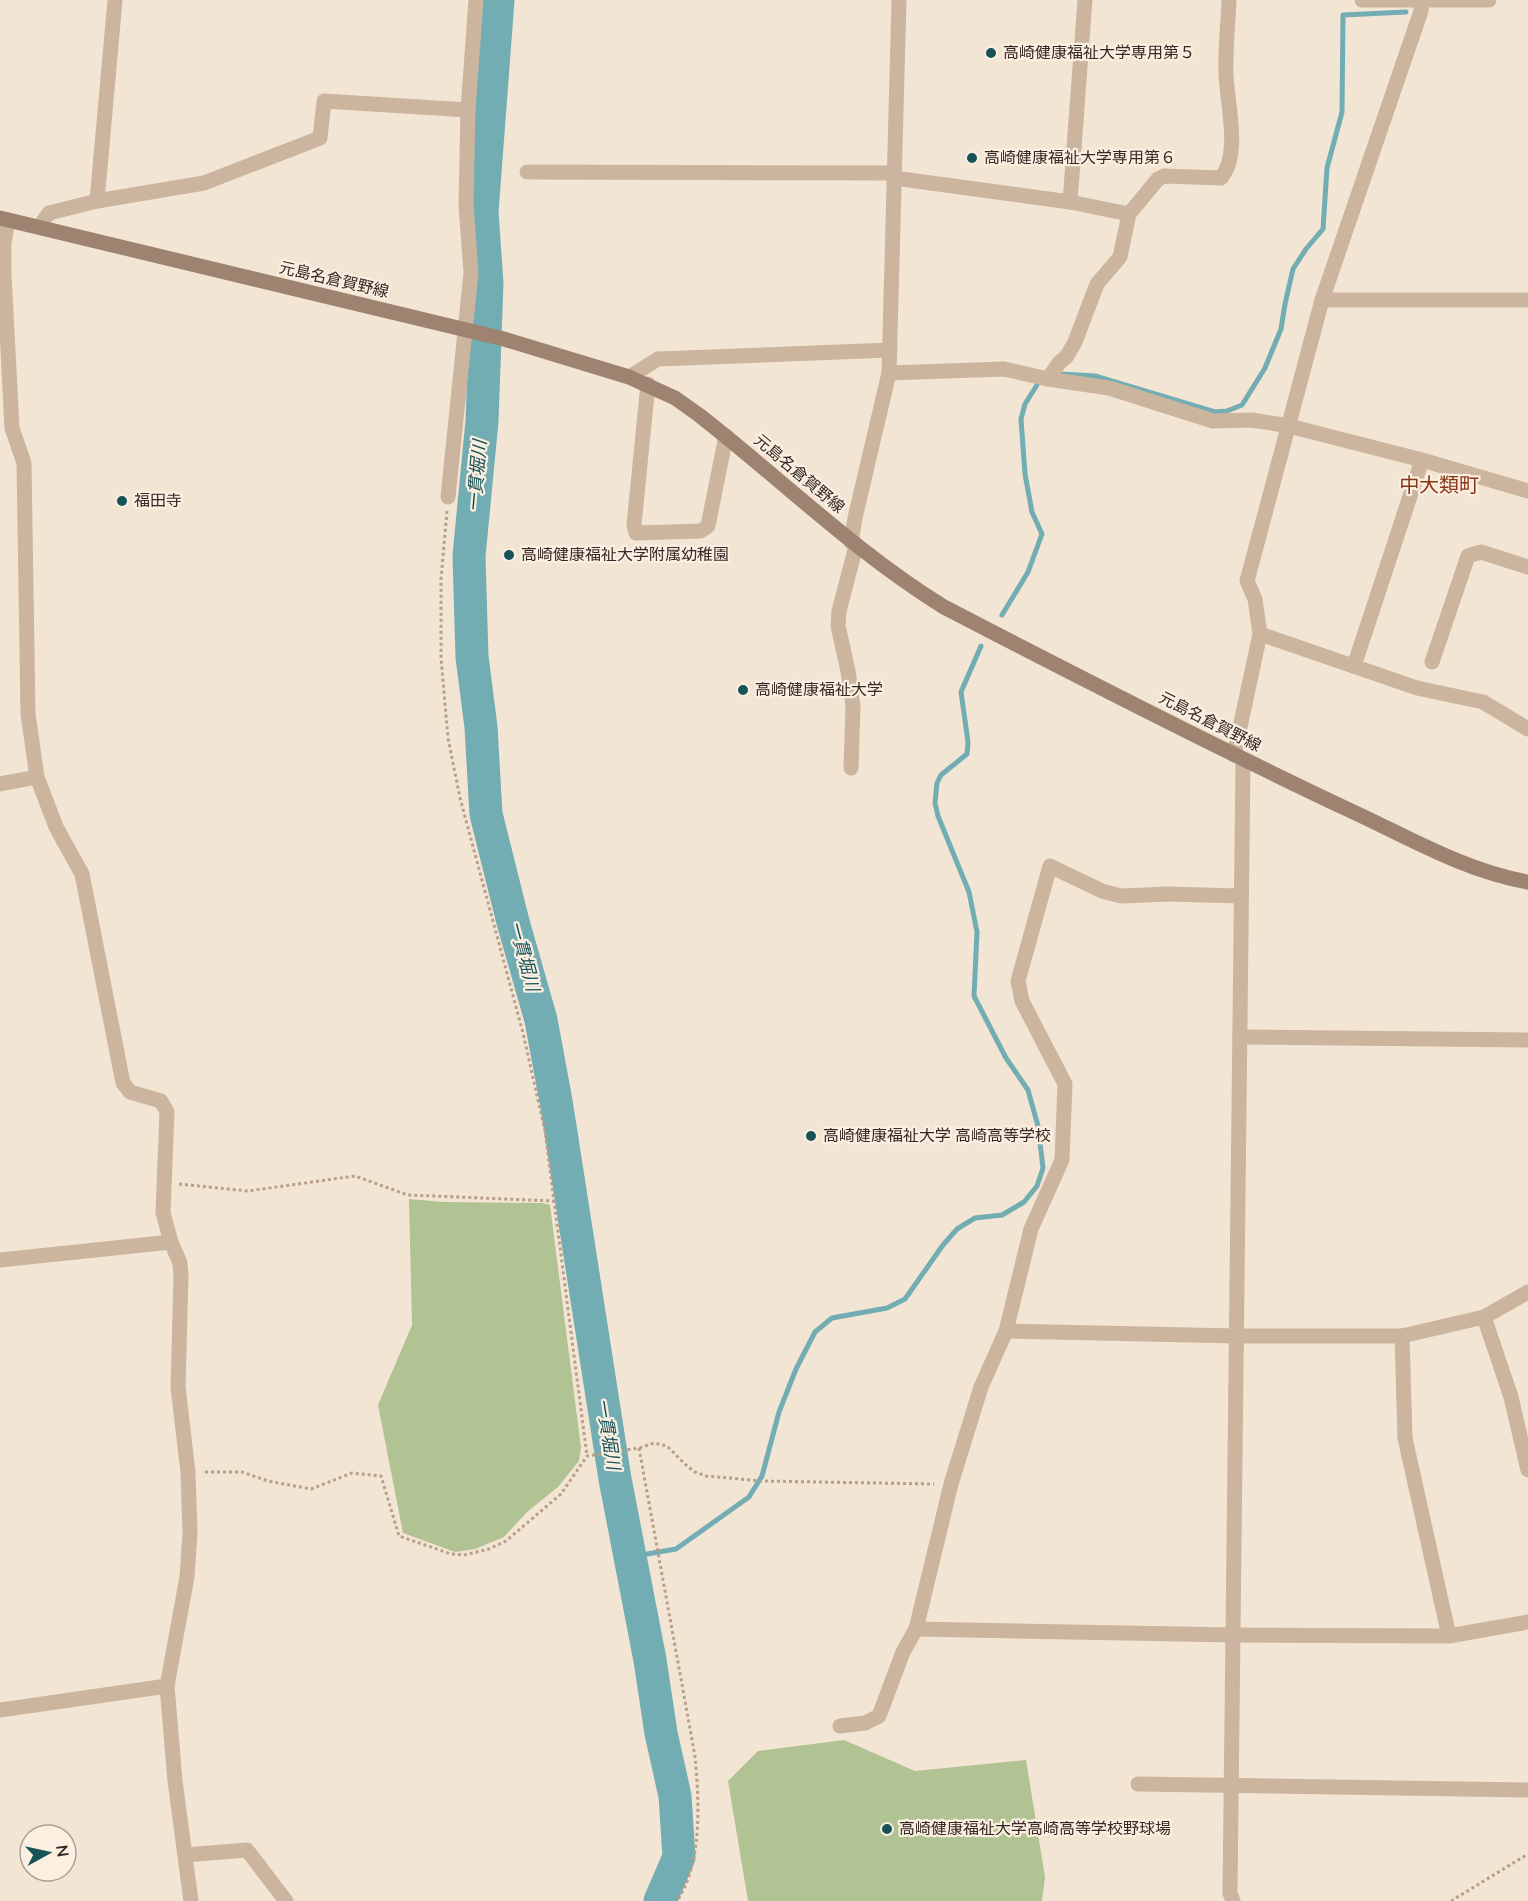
<svg xmlns="http://www.w3.org/2000/svg" width="1528" height="1901" font-family="'Nunito Sans','Noto Sans JP',sans-serif">
  <style>
    .green { fill: #b1c293 }
    .lines { fill: none; stroke-linecap: round; stroke-linejoin: round }
    .stream { stroke: #71adb2; stroke-width: 5 }
    .river { stroke: #71adb2; stroke-width: 33 }
    .path { stroke: #b79f8a; stroke-width: 3; stroke-dasharray: 3 3; stroke-linecap: butt }
    .street { stroke: #cbb59f; stroke-width: 15 }
    .secondary { stroke: #9f8371; stroke-width: 15 }
    .poi-dot { fill: #165258; stroke: #faefe0; stroke-width: 2 }
    .labels { text-anchor: middle; dominant-baseline: central; stroke-width: 4.5; stroke-linejoin: round; paint-order: stroke }
    .poi-label { font-size: 16px; fill: #342924; stroke: #faefe0; text-anchor: start }
    .street-label { font-size: 16px; fill: #342924; stroke: #faefe0 }
    .water-label { font-size: 18px; font-style: italic; fill: #165258; stroke: #faefe0 }
    .quarter-label { font-size: 20px; fill: #8a3616; stroke: #faefe0 }
  </style>
  <rect width="100%" height="100%" fill="#f3e5d4"/>
  <g class="green">
    <polygon points="409,1199 443,1202 542,1203 550,1205 581,1448 579,1461 558,1487 527,1512 504,1537 475,1549 455,1552 403,1533 378,1405 412,1325"/>
    <polygon points="844,1740 915,1771 1026,1760 1045,1877 1042,1901 748,1901 728,1781 758,1751"/>
  </g>
  <g class="lines">
    <g class="stream">
      <polyline points="1061,374 1095,376 1215,412 1227,411 1242,405 1265,368 1281,329 1285,304 1293,269 1306,249 1323,229 1327,168 1342,112 1343,15 1406,12"/>
      <polyline points="1002,615 1028,572 1042,534 1032,512 1025,474 1021,419 1025,404 1037,385"/>
      <polyline points="630,1557 676,1549 749,1497 762,1476 779,1412 796,1369 815,1332 832,1318 887,1308 905,1299 943,1245 957,1229 975,1218 1002,1215 1024,1202 1037,1186 1043,1168 1038,1126 1028,1090 1006,1058 974,996 977,932 969,892 938,816 935,803 937,783 941,775 967,754 968,742 961,692 981,646"/>
    </g>
    <polyline class="river" points="498,0 482,212 487,283 482,421 469,556 472,657 481,727 486,814 513,922 541,1020 556,1101 615,1479 650,1660 661,1733 675,1796 679,1857 660,1901"/>
    <g class="path">
      <polyline points="447,511 441,579 441,658 448,738 460,798 523,1033 545,1131 587,1456"/>
      <polyline points="179,1184 248,1191 355,1176 408,1195 554,1201"/>
      <path d="M639 1448 695 1756C699 1800 703 1862 677 1901"/>
      <polyline points="205,1472 242,1472 268,1481 311,1489 352,1473 381,1476 399,1536 451,1554 464,1555 489,1549 506,1541 561,1494 587,1456 639,1448 654,1443 667,1446 687,1466 695,1472 706,1476 762,1481 934,1484"/>
      <polyline points="1451,1901 1528,1854"/>
    </g>
    <g class="street">
      <polyline points="1362,0 1489,0"/>
      <polyline points="527,172 893,173"/>
      <polyline points="894,178 1070,202 1129,214"/>
      <polyline points="97,201 115,0"/>
      <polyline points="1070,202 1085,0"/>
      <polyline points="8,220 4,243 4,274 12,428 24,463 28,714 37,777 56,827 82,874 123,1083 130,1092 161,1101 167,1112 163,1213 171,1242 180,1263 181,1277 178,1387 188,1472 190,1533 187,1577 167,1686 175,1781 191,1901"/>
      <polyline points="39,227 49,213 97,201 204,183 320,138 324,101 468,110"/>
      <polyline points="1322,300 1528,300"/>
      <polyline points="889,373 1004,369 1048,379 1109,388 1213,421 1252,420 1289,426 1422,460 1528,491"/>
      <polyline points="629,377 658,359 890,350"/>
      <path d="M1048 379 1059 363 1067 356 1075 342 1097 284 1120 257 1129 214 1158 179 1164 176 1221 178C1241 154 1227 104 1226 74 1225 50 1228 25 1229 0"/>
      <polyline points="648,384 634,525 636,533 701,531 708,526 726,436"/>
      <polyline points="448,497 471,273 466,204 468,110 476,0"/>
      <polyline points="851,542 855,518 889,373 899,0"/>
      <polyline points="1260,634 1417,688 1483,702 1528,729"/>
      <polyline points="1432,662 1468,556 1481,552 1528,567"/>
      <polyline points="1354,666 1422,460"/>
      <polyline points="1234,755 1260,634 1255,599 1247,581 1322,300 1421,11 1422,0"/>
      <polyline points="851,768 853,706 848,671 838,626 839,611 856,546"/>
      <polyline points="0,784 37,777"/>
      <polyline points="1240,1037 1528,1040"/>
      <polyline points="0,1260 171,1242"/>
      <polyline points="1484,1317 1511,1397 1528,1470"/>
      <polyline points="1006,1331 1237,1336 1402,1336 1484,1317 1528,1292"/>
      <polyline points="916,1629 1234,1635 1449,1636 1405,1438 1402,1336"/>
      <polyline points="1449,1636 1528,1622"/>
      <polyline points="0,1710 167,1686"/>
      <polyline points="840,1726 865,1723 879,1716 903,1652 916,1629 951,1484 981,1387 1006,1331 1031,1229 1062,1160 1065,1084 1022,1001 1018,981 1050,866 1102,891 1121,896 1168,894 1240,896"/>
      <polyline points="1138,1784 1528,1790"/>
      <polyline points="185,1855 247,1850 286,1901"/>
      <polyline points="1233,1901 1230,1893 1243,760"/>
    </g>
    <path class="secondary" d="M0 218 504 339 629 377 675 398 699 415C781 479 855 552 944 607 1077 676 1211 745 1347 809 1406 836 1464 871 1528 882"/>
  </g>
  <g class="poi-dot">
    <circle cx="991" cy="53" r="6"/>
    <circle cx="972" cy="158" r="6"/>
    <circle cx="122" cy="501" r="6"/>
    <circle cx="509" cy="555" r="6"/>
    <circle cx="743" cy="690" r="6"/>
    <circle cx="811" cy="1136" r="6"/>
    <circle cx="887" cy="1829" r="6"/>
  </g>
  <g class="labels">
    <g class="poi-label">
      <text x="1003" y="53">高崎健康福祉大学専用第５</text>
      <text x="984" y="158">高崎健康福祉大学専用第６</text>
      <text x="134" y="501">福田寺</text>
      <text x="521" y="555">高崎健康福祉大学附属幼稚園</text>
      <text x="755" y="690">高崎健康福祉大学</text>
      <text x="823" y="1136">高崎健康福祉大学 高崎高等学校</text>
      <text x="899" y="1829">高崎健康福祉大学高崎高等学校野球場</text>
    </g>
    <g class="street-label">
      <text transform="translate(334 280) rotate(13)">元島名倉賀野線</text>
      <text transform="translate(799 474) rotate(40)">元島名倉賀野線</text>
      <text transform="translate(1210 722) rotate(27)">元島名倉賀野線</text>
    </g>
    <g class="water-label">
      <text transform="translate(477 476) rotate(-85)">一貫堀川</text>
      <text transform="translate(524 956) rotate(75)">一貫堀川</text>
      <text transform="translate(608 1434) rotate(81)">一貫堀川</text>
    </g>
    <g class="quarter-label">
      <text x="1439" y="485">中大類町</text>
    </g>
  </g>
  <g transform="translate(48 1853) rotate(82)"><circle r="28" fill="#faefe0" stroke="#aba095" stroke-width="1.5"/>
  <path d="M0-4.5L10 22L0 15L-10 22Z" fill="#165258"/>
  <text y="-9" font-size="16" font-weight="bold" text-anchor="middle" fill="#342924">N</text>
  </g>
</svg>
